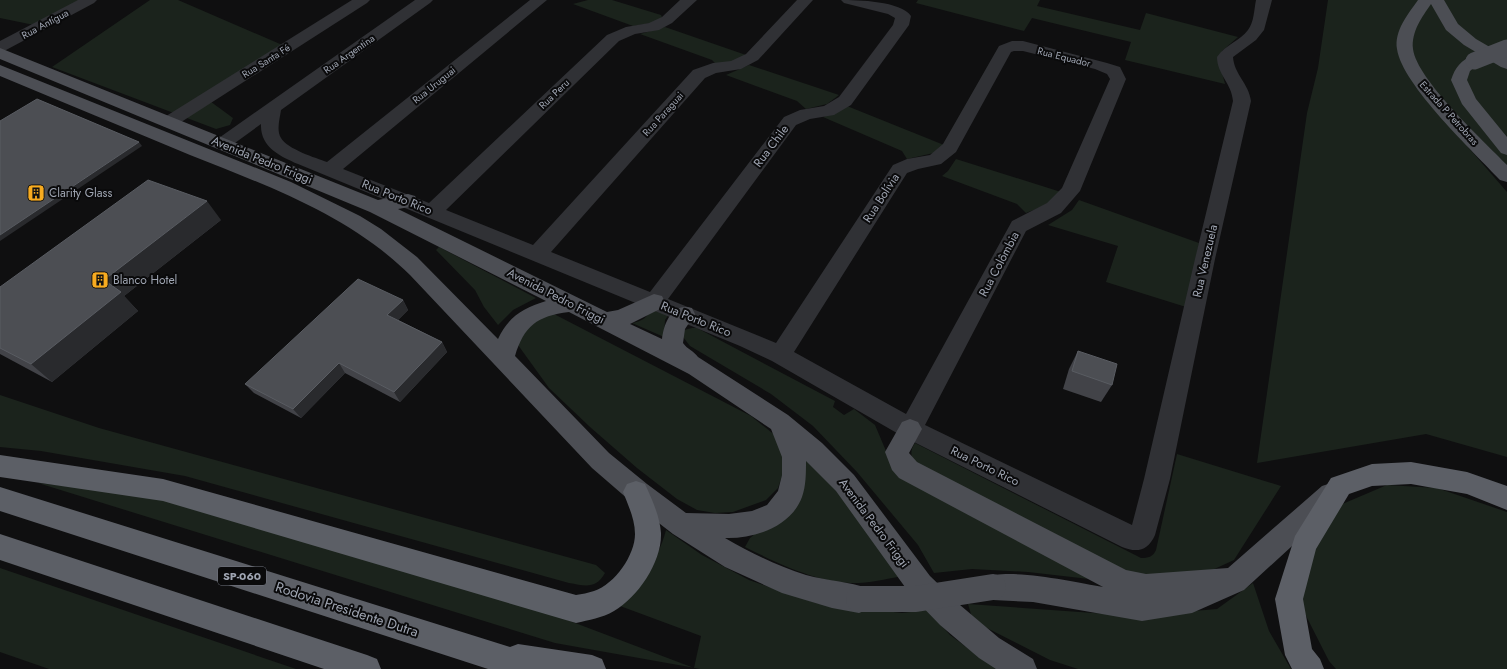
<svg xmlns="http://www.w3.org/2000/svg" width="1507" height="669" font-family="Jost,sans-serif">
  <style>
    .green { fill: #1b231c }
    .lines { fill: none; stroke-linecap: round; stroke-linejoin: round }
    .minor { fill: #303135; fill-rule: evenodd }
    .major { fill: #4c4e54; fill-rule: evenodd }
    .highway { fill: #5c5f66; fill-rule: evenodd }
    .major-bridge-far1 { stroke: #4c4e54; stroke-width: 17 }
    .major-bridge { stroke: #4c4e54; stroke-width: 26 }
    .wall { fill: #424348 }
    .shaded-wall { fill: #292a2d }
    .building { fill: #4c4e53; stroke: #595c62 }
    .labels { text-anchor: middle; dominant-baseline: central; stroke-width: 4; stroke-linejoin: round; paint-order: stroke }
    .far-street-label { font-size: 10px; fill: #9fa5b2; stroke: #0a0a0b }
    .shield { fill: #0a0a0b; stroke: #727680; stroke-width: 1 }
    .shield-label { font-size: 11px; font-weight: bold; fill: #9fa5b2 }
    .street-label { font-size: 12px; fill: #9fa5b2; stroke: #0a0a0b }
    .poi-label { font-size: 12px; fill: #9fa5b2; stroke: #0a0a0b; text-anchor: start }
    .near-street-label { font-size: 14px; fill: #9fa5b2; stroke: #0a0a0b }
  </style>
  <rect width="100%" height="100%" fill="#0f0f10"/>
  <g class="green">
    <polygon points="0,0 80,0 34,25 0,18"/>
    <polygon points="150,0 178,0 287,47 203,96 233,118 230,125 216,129 52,67"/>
    <polygon points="588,0 612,0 661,15 662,17 657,22 633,26 573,4"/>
    <polygon points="918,0 1040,0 1037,6 1140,30 1146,13 1238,37 1222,51 1221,69 1225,84 1125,60 1131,42 1032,18 1024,31 916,3"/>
    <polygon points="1328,0 1507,0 1507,169 1422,94 1507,192 1507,457 1426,434 1257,463 1307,113 1318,68"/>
    <polygon points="665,27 746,55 737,61 717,65 712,60 640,34"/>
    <polygon points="749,65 839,95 827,104 806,109 797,101 726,75"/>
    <polygon points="847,106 944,145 938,152 907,159 902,151 823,117"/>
    <path d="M956 159 1061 192C1051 203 1040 208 1026 213L1017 204 942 176 948 171Z"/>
    <polygon points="1079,200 1199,243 1186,307 1106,282 1118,246 1048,225 1072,210"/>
    <polygon points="439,247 536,298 513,310 498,325 484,307 475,290 436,250"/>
    <path d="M651 308 669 314 665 320 664 337 632 323C642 321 648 318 651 308Z"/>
    <polygon points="554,314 751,416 776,436 786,463 778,488 766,500 733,512 715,513 697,510 677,499 637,468 590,427 549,388 518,345 520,336 542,315"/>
    <polygon points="692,328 697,328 835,401 833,407 844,415 854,409 875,425 886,451 1098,580 1028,572 972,569 934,573 918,545 857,472 813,426 771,394 690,346 683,337 684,330"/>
    <path d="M0 395 99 428 596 565 605 573C596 589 586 586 569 583L185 476 41 451 0 447Z"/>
    <path d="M915 443 1141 558C1148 558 1153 557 1156 550L1177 454 1281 486 1234 560 1197 577 1150 583 919 469C912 460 908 453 915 443Z"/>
    <path d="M803 447 907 575C891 578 876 582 859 583 820 584 779 564 745 547L750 538 756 533Z"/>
    <path d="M38 483 148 495 562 618 694 668 701 636 612 603C637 578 657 566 666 530L702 555 749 580 816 603 902 613 927 610 950 635 977 655 1004 669H700L695 668 555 643Z"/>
    <polygon points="1387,485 1437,488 1507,512 1507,669 1336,669 1329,661 1300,604 1314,543 1340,505"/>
    <polygon points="0,568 296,669 49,669 0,652"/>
    <polygon points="1253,583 1269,631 1291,669 1078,669 1050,660 973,621 968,604 1136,616 1217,609"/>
  </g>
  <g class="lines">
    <g class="minor">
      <polygon points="78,0 97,0 94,3 6,50 0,52 0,41"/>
      <polygon points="352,0 370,0 367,3 175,126 169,128 163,126 160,122 163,118"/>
      <path d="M415 0H433L430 3 281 110C280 118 276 130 281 138 287 149 316 158 327 162L530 0H547L343 169 429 203 607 35 626 27 649 23 662 17 680 0H697L672 23 659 30 635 34 619 41 446 210 533 245 693 70 713 63 731 61 746 54 797 0H813L758 60 741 69 716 73 705 78 551 252 650 292 784 117 800 110 824 106 839 97 893 25 895 18 888 14 844 3 841 0C858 0 901 1 911 16L909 25 851 105 834 115 810 119 796 125 668 299 776 343 893 165 907 159 930 155 943 144 999 46 1012 41H1023L1107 63 1120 67 1126 79 1080 191 1061 213 1026 231 925 425 1132 525 1144 479 1195 259 1233 101C1232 84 1217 74 1217 57 1226 44 1240 41 1248 30 1254 22 1254 10 1256 0H1272L1264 30 1256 40 1233 57C1234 74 1249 84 1251 101L1215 259 1170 479 1155 535C1148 551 1137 553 1122 547L902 436 772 361 740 346 298 164C280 156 260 147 261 124L228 148 222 150 216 148 213 144 216 140ZM1014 51H1023L1095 69 1107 74 1110 79 1062 188 1047 203 1012 221 906 414 794 352 907 173 918 169 941 164 956 152 1011 52Z"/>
    </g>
    <g class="major">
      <path d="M1418 0H1444L1458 24 1476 39 1507 57V69L1501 67 1464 45 1446 30 1431 4C1422 17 1411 32 1413 49 1417 80 1483 140 1507 165V182L1500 180C1475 153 1402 85 1397 49 1394 31 1408 14 1418 0Z"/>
      <path d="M0 48 378 200 408 194 415 196 418 201 415 206 398 209 607 312 618 310 654 294 662 296 665 302 662 308 630 324 662 339C664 323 672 302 692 308L695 314 685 329 683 343C687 349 694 351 698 357L788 415 822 443 854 475 930 576 960 605 999 638 1033 659 1037 669H996L979 658 940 625 910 594 836 491 806 461C806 473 806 486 802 497 791 527 754 539 725 538 751 553 778 566 806 575 827 581 849 581 869 589L873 599 869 609 859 613 832 608 782 593 725 567 673 534 629 500 592 468 410 275C349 215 268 186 190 155 127 129 63 102 0 76V65L291 182 360 216 381 229 417 257 498 339C508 317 523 308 546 301L370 212 0 59ZM569 312 689 374 771 429 782 457V475L778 491 767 505 752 511 729 514 686 513 647 484 609 453 515 356C524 326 537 316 569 312Z"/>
      <path d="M1474 56 1480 58 1482 61 1470 71 1467 80 1476 99 1507 137V155L1501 153 1462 104 1451 80C1455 68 1461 59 1474 56Z"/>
      <path d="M910 419 918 422 922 429 909 453 917 462 1126 570 1146 574 1228 568 1322 486 1331 483 1340 486 1344 494 1340 502 1244 590 1192 613 1142 621 1033 602 993 600 983 596 979 587 983 578C1009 567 1074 582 1103 587L899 478 892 470 885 452 902 422Z"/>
    </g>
    <g class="highway">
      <path d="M0 455 163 479 576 595C582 594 588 593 594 591 615 584 635 555 635 534 635 519 628 505 623 492L627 484 636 481 645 484C652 499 660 517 661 533 662 562 638 597 614 611 602 618 589 620 576 623L163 501 0 477Z"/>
      <polygon points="1411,462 1467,472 1507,486 1507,510 1467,494 1411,484 1372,486 1349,494 1316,549 1303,599 1312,649 1320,659 1324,669 1292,669 1285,655 1275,599 1295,536 1331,478 1372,464"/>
      <polygon points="0,487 510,647 518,644 592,655 602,659 606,669 488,669 0,511"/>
      <polygon points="0,534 367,655 377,659 381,669 324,669 0,560"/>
    </g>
    <polyline class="major-bridge-far1" points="1474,61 1507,48"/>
    <polyline class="major-bridge" points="859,599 916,599 993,587"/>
  </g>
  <g class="wall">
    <polygon points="221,220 124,296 138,311 52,382 0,354 0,287"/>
    <polygon points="403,300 408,310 398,320 442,342 447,352 400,402 345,373 301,418 254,393 245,384"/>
    <polygon points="1078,351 1112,385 1101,402 1063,389 1069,369"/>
  </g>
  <g class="shaded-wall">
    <polygon points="139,142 142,146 0,241 0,235"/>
    <polygon points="207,201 221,220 124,296 138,311 52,382 31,364 104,280"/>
    <polygon points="403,300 408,310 393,325 387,315"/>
    <polygon points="442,342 447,352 400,402 394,392"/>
    <polygon points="339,363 345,373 301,418 293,409"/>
  </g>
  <g class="building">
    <polygon points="37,99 139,142 0,235 0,121"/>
    <polygon points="148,180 207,201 104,280 121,292 31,364 0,348 0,287"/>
    <polygon points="358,279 403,300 387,315 442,342 394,392 339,363 293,409 245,384"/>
    <polygon points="1078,351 1117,364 1112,385 1072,371"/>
  </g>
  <defs>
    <g id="building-square" transform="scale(0.9)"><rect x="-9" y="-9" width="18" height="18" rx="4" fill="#f7ab20" stroke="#0a0a0b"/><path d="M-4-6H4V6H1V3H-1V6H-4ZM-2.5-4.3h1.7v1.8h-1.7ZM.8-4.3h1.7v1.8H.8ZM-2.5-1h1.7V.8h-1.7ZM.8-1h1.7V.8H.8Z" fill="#111"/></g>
  </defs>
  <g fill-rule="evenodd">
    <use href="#building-square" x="36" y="193"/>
    <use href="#building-square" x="100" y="280"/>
  </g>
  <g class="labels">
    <g class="far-street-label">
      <text transform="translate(45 24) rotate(-28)">Rua Antígua</text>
      <text transform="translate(349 54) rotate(-35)">Rua Argentina</text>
      <text transform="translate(1064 57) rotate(14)">Rua Equador</text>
      <text transform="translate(266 61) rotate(-32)">Rua Santa Fé</text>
      <text transform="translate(434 85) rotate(-39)">Rua Uruguai</text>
      <text transform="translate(554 94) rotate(-44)">Rua Peru</text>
      <text transform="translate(1449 113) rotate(48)">Estrada P Petrobras</text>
      <text transform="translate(663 114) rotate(-48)">Rua Paraguai</text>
    </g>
    <rect class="shield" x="218" y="567" width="48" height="18" rx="3"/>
    <g class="shield-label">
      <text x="242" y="576">SP-060</text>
    </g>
    <g class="street-label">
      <text transform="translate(771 146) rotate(-53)">Rua Chile</text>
      <text transform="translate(262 160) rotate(22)">Avenida Pedro Friggi</text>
      <text transform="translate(397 197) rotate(22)">Rua Porto Rico</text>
      <text transform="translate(881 198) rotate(-57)">Rua Bolívia</text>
      <text transform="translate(1205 261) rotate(-77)">Rua Venezuela</text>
      <text transform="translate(999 264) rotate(-62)">Rua Colômbia</text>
      <text transform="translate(556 296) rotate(27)">Avenida Pedro Friggi</text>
      <text transform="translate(696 319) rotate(22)">Rua Porto Rico</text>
      <text transform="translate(985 466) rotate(26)">Rua Porto Rico</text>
      <text transform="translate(874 523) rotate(53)">Avenida Pedro Friggi</text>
    </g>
    <g class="poi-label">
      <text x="49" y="193">Clarity Glass</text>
      <text x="113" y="280">Blanco Hotel</text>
    </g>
    <g class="near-street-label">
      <text transform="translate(347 609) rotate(18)">Rodovia Presidente Dutra</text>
    </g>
  </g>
</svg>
